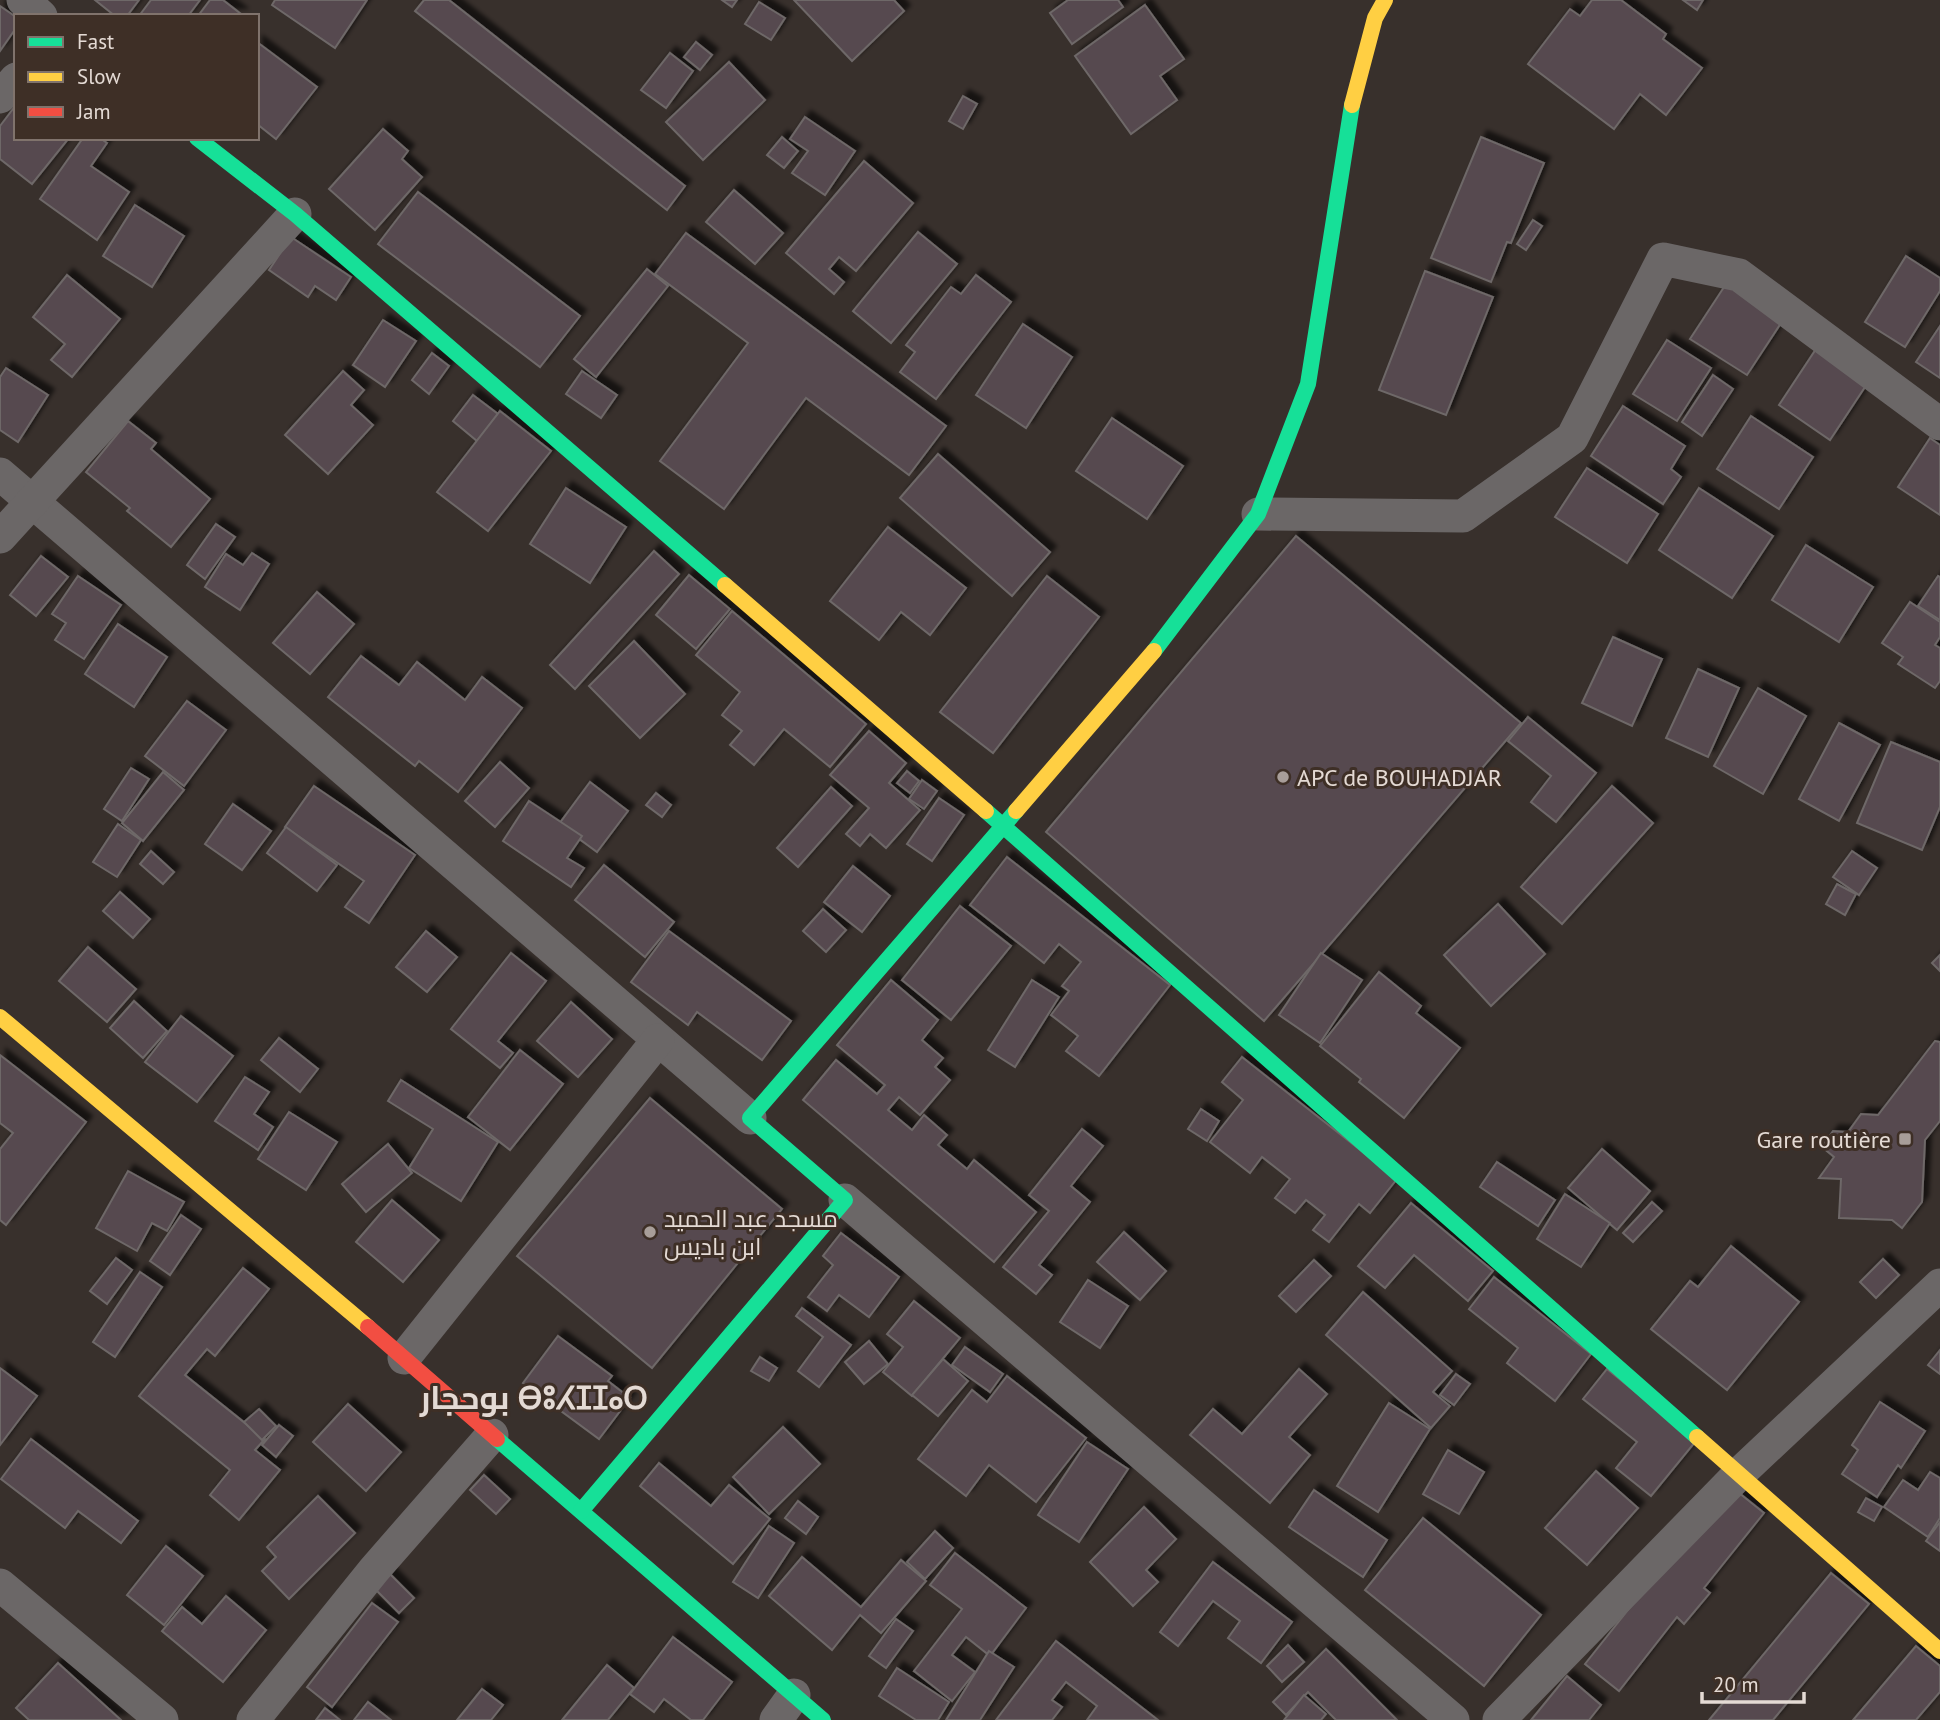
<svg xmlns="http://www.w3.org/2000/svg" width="1940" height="1720" font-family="'PT Sans',Cairo,'Noto Sans Tifinagh',sans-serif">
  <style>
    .building { fill: #564a4f; stroke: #6e6868; stroke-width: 2; filter: url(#shadow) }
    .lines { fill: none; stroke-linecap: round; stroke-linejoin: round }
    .street { stroke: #6b6767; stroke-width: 33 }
    .fast { stroke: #16e098; stroke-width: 16 }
    .slow { stroke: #ffcf43; stroke-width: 16 }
    .jam { stroke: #f24e42; stroke-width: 16 }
    .poi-dot { fill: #a89e99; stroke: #3e2f26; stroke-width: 2.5 }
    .labels { text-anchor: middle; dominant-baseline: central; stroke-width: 6; stroke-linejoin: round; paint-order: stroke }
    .poi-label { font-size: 24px; fill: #e4dad4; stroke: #3e2f26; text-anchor: start }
    .district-label { font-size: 32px; font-weight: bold; fill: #e4dad4; stroke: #3e2f26 }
  </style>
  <defs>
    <filter id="shadow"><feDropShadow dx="6" dy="-6" stdDeviation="2" flood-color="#0009"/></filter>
  </defs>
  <rect width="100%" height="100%" fill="#38302c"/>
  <g class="building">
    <polygon points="95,0 139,0 127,16 115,16"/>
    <polygon points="151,0 200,0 188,16 139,16"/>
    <polygon points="210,0 223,0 241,14 198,16"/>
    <polygon points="275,0 367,0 335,48 272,5"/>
    <polygon points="424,0 449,0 685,186 667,210 415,11"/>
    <polygon points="722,0 737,0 732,7"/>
    <polygon points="794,0 894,0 904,11 852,61"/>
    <polygon points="1068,0 1118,0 1123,7 1072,44 1050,13"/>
    <polygon points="1592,0 1621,0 1666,34 1663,39 1702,68 1666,115 1640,94 1614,129 1528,64 1570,9 1580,16"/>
    <polygon points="1683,0 1703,0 1697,10"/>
    <polygon points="759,2 785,18 771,40 745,24"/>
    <polygon points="1145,5 1184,59 1160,76 1177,100 1131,134 1075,56"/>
    <polygon points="0,6 16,17 16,28 0,51"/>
    <polygon points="257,42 317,87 276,139 257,124"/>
    <polygon points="696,42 712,55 700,70 684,57"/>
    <polygon points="670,53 693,71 666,108 641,90"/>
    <polygon points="729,62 765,100 703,160 666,122"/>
    <polygon points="963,96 977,104 963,129 949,121"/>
    <polygon points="16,105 16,138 69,138 32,184 0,159 0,126"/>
    <polygon points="805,117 855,151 825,195 792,173 808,151 790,139"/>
    <polygon points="383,129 408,151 402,159 422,177 375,230 329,189"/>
    <polygon points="782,137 798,151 784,168 767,155"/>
    <polygon points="1481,137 1544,163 1511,243 1507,242 1491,282 1431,258"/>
    <polygon points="83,138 100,138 107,143 91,166 129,192 97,240 40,199"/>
    <polygon points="864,161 913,203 856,271 839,257 829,269 844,282 834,294 786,253"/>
    <polygon points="734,190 783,233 755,264 706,222"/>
    <polygon points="418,192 580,316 540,367 378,244"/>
    <polygon points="135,205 184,236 152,287 103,256"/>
    <polygon points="1533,220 1542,226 1526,250 1517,244"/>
    <polygon points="918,232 957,264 891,343 853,311"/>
    <polygon points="686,233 946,426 909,475 806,398 724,509 660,461 748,343 655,274"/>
    <polygon points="291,237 351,277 336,300 315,286 308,297 269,270"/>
    <polygon points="1906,256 1940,278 1940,291 1905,347 1865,322"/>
    <polygon points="647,269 668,286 596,377 574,359"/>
    <polygon points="1425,271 1493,297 1446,415 1379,390"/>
    <polygon points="67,275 120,319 72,377 51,360 65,344 33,317"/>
    <polygon points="976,275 1011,302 936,399 900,372 915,352 906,345 951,287 961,294"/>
    <polygon points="1726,284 1783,320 1747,375 1690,339"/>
    <polygon points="383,320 416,341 385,387 353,365"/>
    <polygon points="1023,324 1072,357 1026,428 976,395"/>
    <polygon points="1940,326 1940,378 1916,362"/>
    <polygon points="1667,340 1711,368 1677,421 1633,394"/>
    <polygon points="1816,349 1867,384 1830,440 1779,405"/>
    <polygon points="432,353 449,366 429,394 412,380"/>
    <polygon points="6,368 48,395 18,442 0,430 0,377"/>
    <polygon points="343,371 364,390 351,405 373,425 328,474 285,435"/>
    <polygon points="582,371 617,395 601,418 566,394"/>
    <polygon points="1713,375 1733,389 1702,436 1682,422"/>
    <polygon points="473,395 498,414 477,441 453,421"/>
    <polygon points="1623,406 1685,446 1671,469 1681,477 1663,504 1591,456"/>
    <polygon points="500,411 551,451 488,531 437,492"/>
    <polygon points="1751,416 1813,457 1779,509 1717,469"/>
    <polygon points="1112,418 1183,466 1147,519 1076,471"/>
    <polygon points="128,421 156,443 151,449 210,499 171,547 127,511 130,508 86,472"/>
    <polygon points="1930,438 1940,445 1940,515 1898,487"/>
    <polygon points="938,454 1050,552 1012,596 900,498"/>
    <polygon points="1587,468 1658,514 1627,563 1555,517"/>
    <polygon points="566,488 626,527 590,583 530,544"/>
    <polygon points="1699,488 1773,536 1732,598 1659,550"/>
    <polygon points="216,524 235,537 205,579 187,565"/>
    <polygon points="888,527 966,588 930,635 901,612 879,640 830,601"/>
    <polygon points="1296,536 1521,723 1264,1021 1046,832"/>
    <polygon points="1806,545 1873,587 1839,642 1772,600"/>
    <polygon points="654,551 679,574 575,689 550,665"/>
    <polygon points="252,553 269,564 240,610 205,587 226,554 243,565"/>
    <polygon points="41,556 68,577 36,616 10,595"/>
    <polygon points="689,575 730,609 696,649 656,615"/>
    <polygon points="78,576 121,605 84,659 55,640 66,623 52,614"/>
    <polygon points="1047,576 1099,617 993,753 940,712"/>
    <polygon points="1938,576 1940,577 1940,620 1918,606"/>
    <polygon points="317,592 354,624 310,674 273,643"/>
    <polygon points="1910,602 1940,622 1940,637 1935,645 1940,648 1940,681 1935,688 1898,664 1903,657 1882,643"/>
    <polygon points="732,611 866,724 830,767 784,729 754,765 730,745 742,731 722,715 740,692 696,655"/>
    <polygon points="118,624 167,657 134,707 85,674"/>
    <polygon points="1613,637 1662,659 1632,726 1582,703"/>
    <polygon points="634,641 685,694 640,738 589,686"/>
    <polygon points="361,656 399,685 417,662 465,700 482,677 522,708 458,792 419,761 415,766 328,697"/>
    <polygon points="1698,669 1739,688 1708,757 1666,738"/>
    <polygon points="1758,688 1806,716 1763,794 1714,766"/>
    <polygon points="187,701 226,730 184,786 145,756"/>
    <polygon points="1528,717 1596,773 1556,822 1531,802 1551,776 1508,741"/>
    <polygon points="1839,723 1880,745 1839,821 1799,799"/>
    <polygon points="869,731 906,763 889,783 920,810 886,848 870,834 860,846 846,834 869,808 830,775"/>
    <polygon points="1891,742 1940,762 1940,807 1922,850 1857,823"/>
    <polygon points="500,762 529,788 495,827 465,801"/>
    <polygon points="131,768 149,779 122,821 104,809"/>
    <polygon points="907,771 919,781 910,793 897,783"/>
    <polygon points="163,772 184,790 143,841 122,823"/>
    <polygon points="922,780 937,791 924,809 909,799"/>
    <polygon points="590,782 628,811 597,852 559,824"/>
    <polygon points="314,786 415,855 369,923 345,907 364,881 285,827"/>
    <polygon points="1612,786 1653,823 1562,924 1521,887"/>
    <polygon points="831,787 852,806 798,867 777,848"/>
    <polygon points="656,793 671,805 662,817 646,805"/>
    <polygon points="939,798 964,815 932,861 907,844"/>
    <polygon points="529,801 582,836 567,858 584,868 571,887 503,841"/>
    <polygon points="233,804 271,831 242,870 205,844"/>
    <polygon points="118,824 141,840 117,877 93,862"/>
    <polygon points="286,827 337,865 317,891 267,853"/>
    <polygon points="151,851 174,872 163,884 140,864"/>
    <polygon points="1852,851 1877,868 1859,895 1833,877"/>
    <polygon points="1007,857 1170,985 1099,1076 1066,1051 1078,1036 1051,1015 1069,991 1062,986 1081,962 1059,944 1044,963 970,905"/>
    <polygon points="604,865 674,922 645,957 575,900"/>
    <polygon points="853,866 890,896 862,932 824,902"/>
    <polygon points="1837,884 1856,894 1845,915 1826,904"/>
    <polygon points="120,892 150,919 133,938 103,911"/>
    <polygon points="1498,904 1545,954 1491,1006 1444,955"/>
    <polygon points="960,906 1011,946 951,1020 902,980"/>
    <polygon points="823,909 846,930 826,952 803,931"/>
    <polygon points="426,931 457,957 427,992 396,967"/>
    <polygon points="669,931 791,1021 762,1060 697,1012 688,1025 631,982"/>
    <polygon points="88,947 136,989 107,1022 59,981"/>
    <polygon points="511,953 546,981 498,1041 513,1053 500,1068 451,1029"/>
    <polygon points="1321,953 1362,980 1320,1043 1279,1015"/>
    <polygon points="1940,955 1940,971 1932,963"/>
    <polygon points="1379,972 1421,1006 1416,1013 1460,1048 1404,1118 1359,1082 1361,1079 1320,1046"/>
    <polygon points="891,980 938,1020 922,1040 943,1058 935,1067 950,1080 920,1115 899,1097 888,1110 912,1130 924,1115 947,1135 938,1145 967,1169 974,1160 1036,1212 994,1262 803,1100 836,1060 877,1094 885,1085 837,1045"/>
    <polygon points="1032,980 1059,997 1015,1067 988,1050"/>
    <polygon points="134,1001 167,1031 143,1058 110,1028"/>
    <polygon points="571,1002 612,1039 578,1077 537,1041"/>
    <polygon points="181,1016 233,1056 197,1102 145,1062"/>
    <polygon points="279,1038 318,1069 300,1092 261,1060"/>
    <polygon points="1935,1041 1940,1042 1940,1121 1925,1140 1922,1202 1902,1228 1892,1220 1839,1218 1841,1179 1819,1178 1834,1157 1822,1147 1833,1131 1848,1132 1861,1114 1878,1115"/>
    <polygon points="520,1050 563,1084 510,1150 468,1117"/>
    <polygon points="0,1055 86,1122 6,1225 0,1220 0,1149 13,1133 0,1123"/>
    <polygon points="1242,1057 1397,1179 1370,1213 1359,1204 1329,1242 1313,1230 1325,1215 1306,1200 1295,1213 1275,1198 1290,1179 1262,1157 1250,1173 1210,1142 1243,1100 1222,1082"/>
    <polygon points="245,1077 269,1092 254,1114 273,1127 258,1150 215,1121"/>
    <polygon points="401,1080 498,1142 461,1201 409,1168 433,1129 388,1101"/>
    <polygon points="650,1098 782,1209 652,1368 517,1256"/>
    <polygon points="1201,1109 1219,1121 1207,1141 1188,1129"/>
    <polygon points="289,1112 337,1142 306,1190 258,1159"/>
    <polygon points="1082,1129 1103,1146 1071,1186 1090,1202 1039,1265 1052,1275 1036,1294 1003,1267 1049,1211 1029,1195"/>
    <polygon points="388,1144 412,1173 366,1212 342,1184"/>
    <polygon points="1602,1149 1650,1191 1617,1230 1568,1188"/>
    <polygon points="1497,1162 1555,1200 1538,1226 1480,1187"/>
    <polygon points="128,1171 184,1202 167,1231 152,1223 137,1251 96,1228"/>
    <polygon points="1565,1194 1610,1223 1581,1267 1537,1239"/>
    <polygon points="392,1200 439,1240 403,1282 356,1242"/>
    <polygon points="1652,1202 1662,1211 1633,1242 1623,1233"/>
    <polygon points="1411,1203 1493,1271 1468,1301 1414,1255 1385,1288 1358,1266"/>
    <polygon points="181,1215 201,1229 170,1275 150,1261"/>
    <polygon points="1124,1232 1166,1271 1140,1300 1097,1262"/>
    <polygon points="841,1233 899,1277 869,1317 839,1295 827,1311 808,1297 833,1265 823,1256"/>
    <polygon points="1731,1246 1799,1302 1727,1390 1651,1329 1690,1281 1698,1287"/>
    <polygon points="116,1258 132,1270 107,1304 90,1291"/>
    <polygon points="1883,1259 1899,1275 1876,1298 1860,1282"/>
    <polygon points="1314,1260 1331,1276 1296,1312 1279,1296"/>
    <polygon points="243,1268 269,1289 215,1356 207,1349 185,1375 265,1439 255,1450 280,1470 239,1520 210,1495 230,1470 139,1396"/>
    <polygon points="140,1272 162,1287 115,1357 93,1342"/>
    <polygon points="1494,1277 1591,1354 1555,1401 1507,1363 1518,1348 1469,1309"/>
    <polygon points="1088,1280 1128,1306 1100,1348 1060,1322"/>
    <polygon points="1363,1292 1452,1371 1433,1392 1450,1406 1431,1428 1326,1335"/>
    <polygon points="914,1301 960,1338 912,1396 883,1372 903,1347 887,1334"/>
    <polygon points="802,1308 851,1345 819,1387 798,1371 823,1337 796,1316"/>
    <polygon points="558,1336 612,1376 608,1381 630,1398 599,1439 523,1383"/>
    <polygon points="869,1341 888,1364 864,1384 845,1362"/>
    <polygon points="965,1347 1003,1374 990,1392 952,1365"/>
    <polygon points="1940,1350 1940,1374 1928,1365"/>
    <polygon points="760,1357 777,1368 769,1381 751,1371"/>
    <polygon points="943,1359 968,1381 938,1416 912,1395"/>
    <polygon points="0,1368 37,1396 0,1445"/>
    <polygon points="1299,1369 1327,1394 1289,1437 1310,1455 1270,1503 1190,1435 1213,1409 1242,1434"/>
    <polygon points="1607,1369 1696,1441 1651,1496 1616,1468 1637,1442 1583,1399"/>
    <polygon points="1456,1374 1470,1384 1454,1405 1440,1395"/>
    <polygon points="1007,1376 1086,1438 1036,1502 989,1465 966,1496 918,1459 972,1390 987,1402"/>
    <polygon points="1880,1402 1925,1431 1901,1468 1898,1465 1877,1497 1842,1474 1858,1450 1852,1445"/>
    <polygon points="1389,1403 1430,1429 1378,1512 1337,1486"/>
    <polygon points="348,1404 401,1452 366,1491 313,1442"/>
    <polygon points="259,1409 276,1426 262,1440 244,1422"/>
    <polygon points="279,1425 293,1436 276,1457 262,1445"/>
    <polygon points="783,1427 820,1464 769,1514 733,1477"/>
    <polygon points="31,1439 138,1521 121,1543 78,1511 65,1528 1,1479"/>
    <polygon points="1087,1442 1128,1469 1079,1542 1038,1515"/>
    <polygon points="1448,1450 1484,1472 1459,1514 1423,1494"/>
    <polygon points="659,1463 711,1506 729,1485 770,1519 733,1564 640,1486"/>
    <polygon points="1596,1471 1638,1508 1587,1565 1545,1528"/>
    <polygon points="1930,1472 1940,1478 1940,1518 1928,1537 1884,1507 1903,1480 1918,1490"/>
    <polygon points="484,1475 510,1499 496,1514 470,1490"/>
    <polygon points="1728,1484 1764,1513 1704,1588 1710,1593 1684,1624 1677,1617 1619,1691 1585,1664"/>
    <polygon points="1314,1490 1387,1540 1363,1577 1289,1527"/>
    <polygon points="318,1496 355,1533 289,1599 262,1571 276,1557 267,1547"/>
    <polygon points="1866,1498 1882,1507 1874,1521 1858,1512"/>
    <polygon points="798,1501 818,1517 806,1534 785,1518"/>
    <polygon points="1144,1507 1176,1539 1146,1570 1158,1582 1133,1606 1090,1562"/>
    <polygon points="1423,1518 1541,1615 1484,1686 1365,1590"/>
    <polygon points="1940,1522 1940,1551 1926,1541"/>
    <polygon points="769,1526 794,1543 758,1598 733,1582"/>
    <polygon points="935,1531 953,1548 925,1579 907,1562"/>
    <polygon points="166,1546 203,1576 164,1625 127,1595"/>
    <polygon points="955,1553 1026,1608 990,1656 966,1637 952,1655 975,1672 952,1701 914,1671 962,1609 930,1585"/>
    <polygon points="802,1557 861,1607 901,1560 926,1581 881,1633 860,1615 832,1650 769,1596"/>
    <polygon points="1213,1562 1292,1622 1261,1663 1228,1638 1240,1621 1213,1601 1178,1646 1160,1632"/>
    <polygon points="389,1573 414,1598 399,1613 374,1588"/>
    <polygon points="1831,1573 1869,1604 1773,1720 1709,1720"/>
    <polygon points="226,1596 266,1630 223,1682 162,1631 182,1607 202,1624"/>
    <polygon points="372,1603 398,1622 332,1707 307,1687"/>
    <polygon points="896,1619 913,1631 886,1668 869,1656"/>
    <polygon points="673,1637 732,1682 703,1720 691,1720 664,1699 654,1712 630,1694"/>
    <polygon points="1056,1641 1158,1720 1087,1720 1097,1706 1066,1682 1052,1700 1062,1707 1052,1720 996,1720"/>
    <polygon points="1288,1645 1304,1662 1282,1682 1267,1666"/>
    <polygon points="1916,1646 1940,1666 1940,1692 1916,1720 1853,1720"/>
    <polygon points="1326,1649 1397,1720 1336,1720 1308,1692 1286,1715 1273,1702"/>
    <polygon points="989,1651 1014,1667 980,1720 946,1720"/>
    <polygon points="58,1663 121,1720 29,1720 16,1708"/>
    <polygon points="607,1665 634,1688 608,1720 562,1720"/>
    <polygon points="897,1668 949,1702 938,1720 916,1720 879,1696"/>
    <polygon points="1567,1676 1601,1705 1589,1720 1531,1720"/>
    <polygon points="482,1689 503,1705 491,1720 457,1720"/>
    <polygon points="1304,1695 1326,1714 1321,1720 1284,1720"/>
    <polygon points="368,1702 391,1720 354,1720"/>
    <polygon points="325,1708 340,1720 316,1720"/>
  </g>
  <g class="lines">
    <g class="street">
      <polyline points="23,0 41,16"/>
      <polyline points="0,97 16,79"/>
      <polyline points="0,474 750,1118"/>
      <polyline points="1258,514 1463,516 1572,438 1663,259 1739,275 1940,424"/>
      <polyline points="0,537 295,214"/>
      <polyline points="845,1200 1453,1720"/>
      <polyline points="404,1358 658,1040"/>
      <polyline points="0,1585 162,1720"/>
      <polyline points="253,1720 374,1570 492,1435"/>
      <polyline points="776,1720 794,1695"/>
      <polyline points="1499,1720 1739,1474 1940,1285"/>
    </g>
    <g class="fast">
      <polyline points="197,138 295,214 725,585"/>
      <polyline points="1154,651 1258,514 1308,384 1352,105"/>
      <polyline points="986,811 1697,1437"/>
      <polyline points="497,1439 823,1720"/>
      <polyline points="581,1511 845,1200 750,1118 1016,811"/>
    </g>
    <g class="slow">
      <polyline points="1352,105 1375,18 1385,0"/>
      <polyline points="725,585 986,811"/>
      <polyline points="1016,811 1154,651"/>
      <polyline points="0,1017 368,1327"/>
      <polyline points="1697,1437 1940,1651"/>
    </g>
    <polyline class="jam" points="368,1327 497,1439"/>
  </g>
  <g class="poi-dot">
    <circle cx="1283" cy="777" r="7"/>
    <rect x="1898" y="1132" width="14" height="14" rx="3.5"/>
    <circle cx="650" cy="1232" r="7"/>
  </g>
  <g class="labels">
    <g class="poi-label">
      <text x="1297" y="777">APC de BOUHADJAR</text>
      <text x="1891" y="1139" text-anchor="end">Gare routière</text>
      <text x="664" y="1218">مسجد عبد الحميد<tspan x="664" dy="28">ابن باديس</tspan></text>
    </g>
    <g class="district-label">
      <text x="534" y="1397">بوحجار ⴱⵓⵃⵊⵊⴰⵔ</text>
    </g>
  </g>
  <rect x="14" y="14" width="245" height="126" fill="#3e2f26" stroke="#80736c" stroke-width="2"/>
  <rect x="28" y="37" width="35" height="10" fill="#16e098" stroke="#80736c" stroke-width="2"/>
  <text x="77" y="49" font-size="21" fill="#e4dad4">Fast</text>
  <rect x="28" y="72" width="35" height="10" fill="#ffcf43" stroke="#80736c" stroke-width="2"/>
  <text x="77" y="84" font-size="21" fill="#e4dad4">Slow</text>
  <rect x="28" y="107" width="35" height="10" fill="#f24e42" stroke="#80736c" stroke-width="2"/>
  <text x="77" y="119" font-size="21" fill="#e4dad4">Jam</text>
  <path d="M1702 1692v10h102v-10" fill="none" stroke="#e4dad4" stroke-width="3.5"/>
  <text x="1713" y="1692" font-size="21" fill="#e4dad4" stroke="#3e2f26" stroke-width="5" paint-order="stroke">20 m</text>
</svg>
